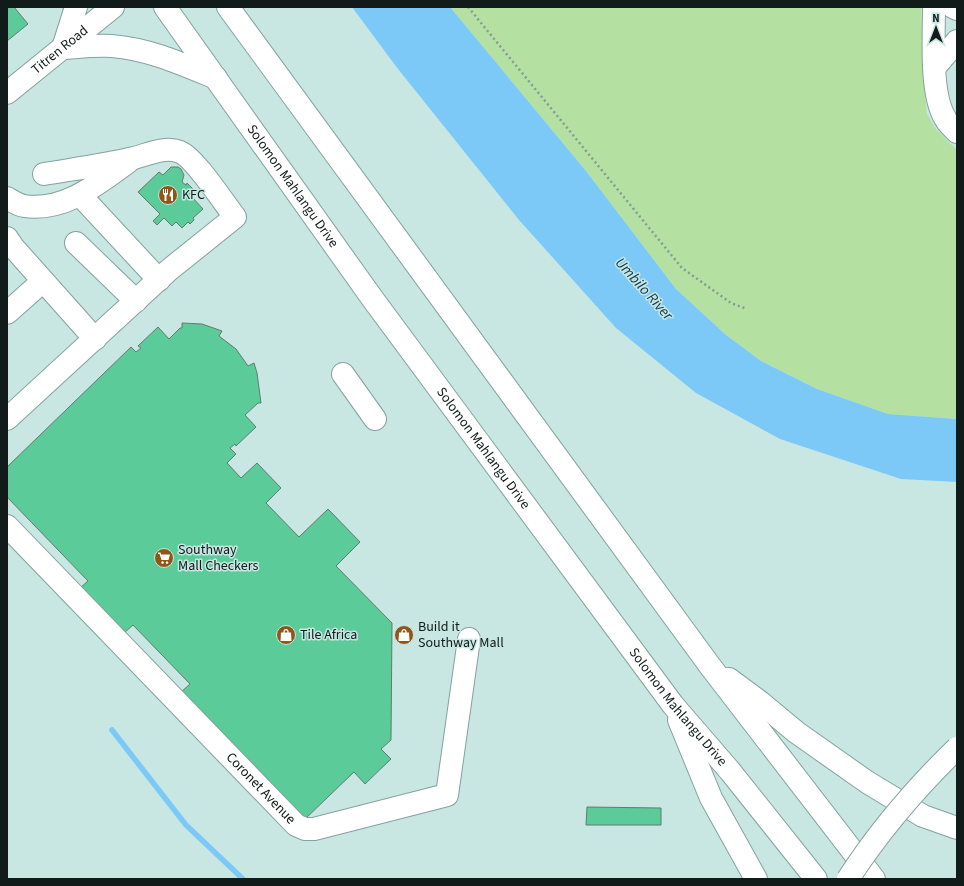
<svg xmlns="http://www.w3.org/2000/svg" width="964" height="886" font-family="'Source Sans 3',sans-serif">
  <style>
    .green { fill: #b4e1a2 }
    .water { fill: #7cc9f8 }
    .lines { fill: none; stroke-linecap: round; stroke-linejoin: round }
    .stream { stroke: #7cc9f8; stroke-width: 5.5 }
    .building { fill: #5acb99; stroke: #637b6e }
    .minor-casing { stroke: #84a19e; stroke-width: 24 }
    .highway-casing { stroke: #84a19e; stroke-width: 24 }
    .path { stroke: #839a97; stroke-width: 2.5; stroke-dasharray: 2 3; stroke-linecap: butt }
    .minor { stroke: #fff; stroke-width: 22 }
    .highway { stroke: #fff; stroke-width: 22 }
    .highway-bridge-casing { stroke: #84a19e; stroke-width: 24; stroke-linecap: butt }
    .highway-bridge { stroke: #fff; stroke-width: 22 }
    .labels { text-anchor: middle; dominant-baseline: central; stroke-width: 3; stroke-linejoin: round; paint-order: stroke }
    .street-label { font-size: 14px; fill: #101b1a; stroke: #c8e7e3 }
    .poi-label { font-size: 14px; fill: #101b1a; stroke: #c8e7e3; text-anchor: start }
    .water-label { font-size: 15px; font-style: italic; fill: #0a374f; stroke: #c8e7e3 }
  </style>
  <rect width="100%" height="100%" fill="#c8e7e3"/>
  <polygon class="green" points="450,7 921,7 924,81 927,114 936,129 957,150 957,419 888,414 817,389 761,361 726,335 676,289 586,171"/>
  <polygon class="water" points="352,7 450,7 586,171 676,289 726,335 761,361 817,389 888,414 957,419 957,482 901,479 780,439 696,393 616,328 519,220 398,69"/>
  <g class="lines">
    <polyline class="stream" points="112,730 186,825 243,879"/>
  </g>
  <g class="building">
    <polygon points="7,7 14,7 28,24 7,41"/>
    <polygon points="171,167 178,167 181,169 184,175 182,182 186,185 187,183 197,193 192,197 203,209 193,218 194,220 190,224 188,222 182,228 176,222 172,226 164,218 157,225 153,221 160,214 138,192 159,172 163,175"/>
    <polygon points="182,323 202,324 222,331 219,336 236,349 248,366 254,363 257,373 261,403 258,403 245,415 256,427 236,446 235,444 230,448 236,454 227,463 241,478 257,463 281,488 266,503 299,537 328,509 360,542 336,566 392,623 391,740 381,749 391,759 365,784 354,772 304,820 180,693 190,684 133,625 124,633 80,588 88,581 7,497 7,467 131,347 136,352 141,348 138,346 158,327 169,339 180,328 182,328"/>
    <polygon points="587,807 661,808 661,825 586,825"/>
  </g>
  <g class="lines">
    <g class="minor-casing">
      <g id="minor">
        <path d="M934 7C934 37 930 93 945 118 947 123 953 128 957 132"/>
        <polyline points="953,7 957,9"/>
        <polyline points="935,67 957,41"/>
        <path id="s1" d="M7 93 113 7"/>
        <polyline points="80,195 159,280"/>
        <path d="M7 198C12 201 18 205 24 206 65 212 97 184 128 162"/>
        <polyline points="7,238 13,247 95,339"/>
        <polyline points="76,243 136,301"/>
        <polyline points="7,313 43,281"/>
        <polyline points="343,374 375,419"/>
        <path d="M7 419 169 270 235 217C224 203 194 157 180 152 165 146 149 154 134 158 105 165 74 169 44 174"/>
        <path id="s2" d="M7 526 296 825 305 829H314L447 795 469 639"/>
      </g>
    </g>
    <g class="highway-casing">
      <g id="highway">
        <path d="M76 7 63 48C79 47 96 45 112 46 149 49 182 64 216 78"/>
        <path id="s3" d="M165 7 372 298 673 705 730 771 816 879"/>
        <polyline points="228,7 710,666 874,879"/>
        <polyline points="729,679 760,702 796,732 867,782 923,816 957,828"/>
        <polyline points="679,720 711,798 756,879"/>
      </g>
    </g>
    <polyline class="path" points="468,7 682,268 731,303 747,309"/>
    <use href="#minor" class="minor"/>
    <use href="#highway" class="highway"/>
    <g class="highway-bridge-casing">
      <path id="highway-bridge" d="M848 879C879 831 916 788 957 748"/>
    </g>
    <use href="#highway-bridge" class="highway-bridge"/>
  </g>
  <defs>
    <g id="restaurant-disc" transform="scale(1)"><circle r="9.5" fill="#915515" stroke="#c8e7e3"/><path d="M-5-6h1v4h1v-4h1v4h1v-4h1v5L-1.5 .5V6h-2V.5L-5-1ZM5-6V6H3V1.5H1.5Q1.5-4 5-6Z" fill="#fff"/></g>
    <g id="supermarket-disc" transform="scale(1)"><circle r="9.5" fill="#915515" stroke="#c8e7e3"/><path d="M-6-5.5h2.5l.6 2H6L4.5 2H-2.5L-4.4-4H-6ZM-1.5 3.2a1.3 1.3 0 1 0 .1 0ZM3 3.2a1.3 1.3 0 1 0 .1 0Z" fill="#fff"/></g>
    <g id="shop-disc" transform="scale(1)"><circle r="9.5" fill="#915515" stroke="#c8e7e3"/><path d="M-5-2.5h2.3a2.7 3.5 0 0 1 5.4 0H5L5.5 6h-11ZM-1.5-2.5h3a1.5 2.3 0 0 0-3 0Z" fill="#fff"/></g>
  </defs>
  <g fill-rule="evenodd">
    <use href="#restaurant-disc" x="168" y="195"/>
    <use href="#supermarket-disc" x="164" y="558"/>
    <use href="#shop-disc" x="286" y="635"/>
    <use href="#shop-disc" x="404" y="635"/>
  </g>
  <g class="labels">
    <g class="street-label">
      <text stroke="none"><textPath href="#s1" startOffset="68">Titren Road</textPath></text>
      <text stroke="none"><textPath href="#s3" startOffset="220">Solomon Mahlangu Drive</textPath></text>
      <text stroke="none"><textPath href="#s3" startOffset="544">Solomon Mahlangu Drive</textPath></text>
      <text stroke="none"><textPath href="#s3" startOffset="868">Solomon Mahlangu Drive</textPath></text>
      <text stroke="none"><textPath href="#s2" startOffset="365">Coronet Avenue</textPath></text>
    </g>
    <g class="poi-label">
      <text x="182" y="195">KFC</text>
      <text x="178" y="550">Southway<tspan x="178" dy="16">Mall Checkers</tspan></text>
      <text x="418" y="627">Build it<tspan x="418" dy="16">Southway Mall</tspan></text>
      <text x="300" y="635">Tile Africa</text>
    </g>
    <g class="water-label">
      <text transform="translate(644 289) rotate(48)">Umbilo River</text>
    </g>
  </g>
  <rect width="964" height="886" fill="none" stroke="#101b1a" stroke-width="16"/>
  <g transform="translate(936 28)" stroke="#c8e7e3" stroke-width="3" paint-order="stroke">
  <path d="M0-3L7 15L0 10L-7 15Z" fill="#101b1a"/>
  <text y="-6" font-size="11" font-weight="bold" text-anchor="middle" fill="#101b1a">N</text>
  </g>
</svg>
